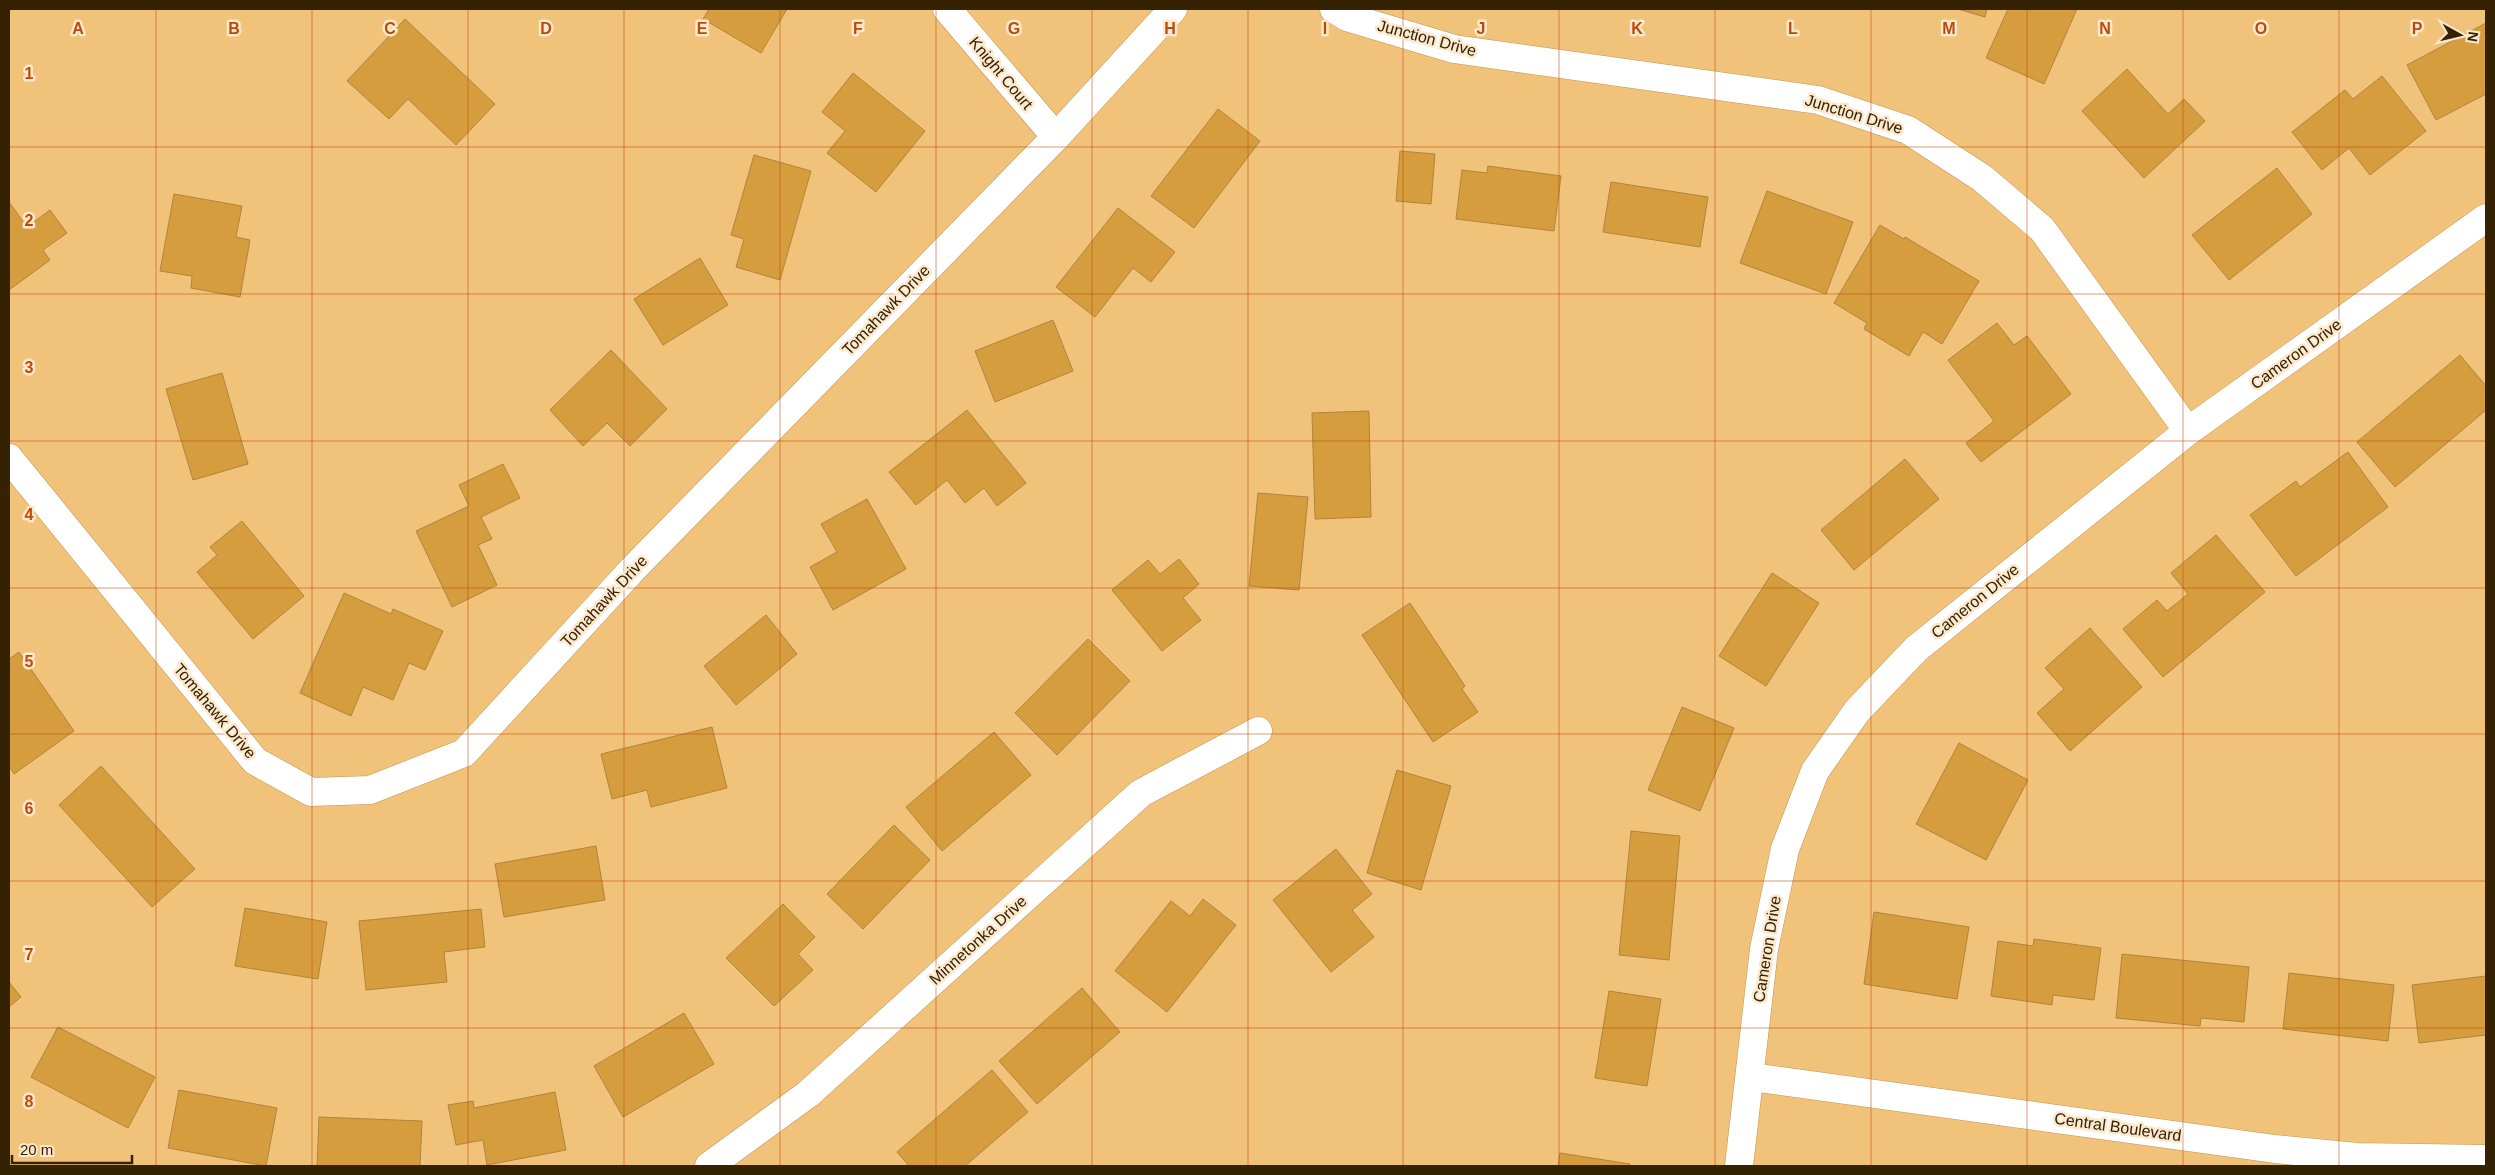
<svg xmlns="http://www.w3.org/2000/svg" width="2495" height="1175" font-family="Helvetica,sans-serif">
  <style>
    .building { fill: #d69d3f; stroke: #b1843d }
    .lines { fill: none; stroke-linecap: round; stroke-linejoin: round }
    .street-casing { stroke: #c2954e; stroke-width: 29 }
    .street { stroke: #fff; stroke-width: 28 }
    .grid { fill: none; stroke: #bb4b0a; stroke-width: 1; stroke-opacity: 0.55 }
    .labels { text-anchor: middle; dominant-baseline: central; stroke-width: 5; stroke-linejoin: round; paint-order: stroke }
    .street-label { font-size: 16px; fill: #342203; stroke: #fbe8cd }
    .grid-label { font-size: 16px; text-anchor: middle; font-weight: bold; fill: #bb4b0a; stroke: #fbe8cd; stroke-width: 5; stroke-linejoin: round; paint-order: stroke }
  </style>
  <rect width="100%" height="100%" fill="#f1c27a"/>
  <g class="building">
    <polygon points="709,9 787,9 761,53 703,19"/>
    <polygon points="1958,9 1987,9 1985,17"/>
    <polygon points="2008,9 2077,9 2044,84 1986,58"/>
    <polygon points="405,19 495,104 456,145 408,99 389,119 347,81"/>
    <polygon points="2486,23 2486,94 2436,120 2407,65"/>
    <polygon points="2127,69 2168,114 2184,99 2205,121 2144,178 2082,111"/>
    <polygon points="853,73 925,131 876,192 827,153 845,131 822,112"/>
    <polygon points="2382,76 2426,131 2370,175 2349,148 2322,170 2292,132 2345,90 2353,99"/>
    <polygon points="1218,109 1260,141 1194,228 1151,196"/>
    <polygon points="1400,151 1435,154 1431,204 1396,201"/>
    <polygon points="754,155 811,171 780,280 736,267 744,239 731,235"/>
    <polygon points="1488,166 1561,176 1554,231 1456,219 1462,170 1487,173"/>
    <polygon points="2277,168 2312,214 2229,280 2192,235"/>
    <polygon points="1611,182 1708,197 1700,247 1603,232"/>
    <polygon points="1767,191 1853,222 1826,294 1740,263"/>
    <polygon points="174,194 242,206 236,237 250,240 240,297 191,288 192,276 160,271"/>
    <polygon points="9,202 27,227 50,210 67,233 43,250 50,260 9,290"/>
    <polygon points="1118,208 1175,252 1151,282 1133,268 1095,317 1056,287"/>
    <polygon points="1880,225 1904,239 1905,237 1979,281 1942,344 1923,332 1909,356 1864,329 1867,323 1834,303"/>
    <polygon points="700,258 728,305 663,345 634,299"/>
    <polygon points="1053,320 1073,371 995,402 975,351"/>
    <polygon points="1997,323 2014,345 2027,336 2071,394 1981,462 1966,443 1994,421 1948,360"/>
    <polygon points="611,350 667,409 630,446 607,423 583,446 550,410"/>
    <polygon points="2460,355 2486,386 2486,410 2395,487 2357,442"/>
    <polygon points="222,373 248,464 193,480 166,389"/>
    <polygon points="967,410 1026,483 997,506 984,488 965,503 947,480 916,505 889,472"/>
    <polygon points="1369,411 1371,517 1315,519 1312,413"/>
    <polygon points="2348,452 2388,507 2296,576 2250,515 2296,481 2300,487"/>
    <polygon points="1905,459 1939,499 1854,570 1821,530"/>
    <polygon points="503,464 520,498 481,517 492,539 478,545 497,585 452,607 416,531 469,506 459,485"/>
    <polygon points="1258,493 1308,497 1299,590 1249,586"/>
    <polygon points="867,499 906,569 833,610 810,567 837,552 821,524"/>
    <polygon points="242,521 304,596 253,639 197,572 217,555 210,547"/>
    <polygon points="2216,535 2265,592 2163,677 2123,629 2157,600 2167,611 2188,594 2171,573"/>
    <polygon points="1179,559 1199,584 1183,598 1201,620 1162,651 1112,590 1148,560 1160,574"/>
    <polygon points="1772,573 1819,603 1766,686 1719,656"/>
    <polygon points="344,593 391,614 393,609 443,631 425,670 409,663 393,700 363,687 351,716 300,693"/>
    <polygon points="1410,603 1465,686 1462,689 1478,712 1433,742 1362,635"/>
    <polygon points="766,615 797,654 736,705 704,666"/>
    <polygon points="2090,628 2142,687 2070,751 2037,713 2064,689 2045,668"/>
    <polygon points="1088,639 1130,681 1057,755 1015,713"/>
    <polygon points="19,652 74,731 14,774 9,766 9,659"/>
    <polygon points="1682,707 1734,728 1700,811 1648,790"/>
    <polygon points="712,727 727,788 651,807 647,790 612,799 601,754"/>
    <polygon points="994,732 1031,775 942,851 906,807"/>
    <polygon points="1959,743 2028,780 1986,860 1916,824"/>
    <polygon points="101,766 195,869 152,907 59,805"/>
    <polygon points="1397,770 1451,786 1421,890 1367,873"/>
    <polygon points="894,825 930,860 863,929 827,894"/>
    <polygon points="1631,831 1680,836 1669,960 1619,955"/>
    <polygon points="596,846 605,900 504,917 495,864"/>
    <polygon points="1336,849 1372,894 1352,910 1374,937 1331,972 1273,900"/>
    <polygon points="1203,899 1236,925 1167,1012 1115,971 1171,901 1190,916"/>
    <polygon points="783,904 815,937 798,954 813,970 774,1006 726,958"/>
    <polygon points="245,908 327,922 318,979 235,966"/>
    <polygon points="481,909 485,947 444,952 447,982 366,990 359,921"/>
    <polygon points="1874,912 1969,927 1957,999 1864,984"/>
    <polygon points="2034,939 2101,948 2094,1000 2053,995 2052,1005 1991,996 1998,941 2033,946"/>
    <polygon points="2122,954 2249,967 2244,1022 2201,1018 2200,1026 2116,1018"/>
    <polygon points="2289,973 2394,985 2388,1041 2283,1029"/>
    <polygon points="2486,976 2486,1035 2419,1043 2412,985"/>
    <polygon points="9,982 21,997 9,1007"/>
    <polygon points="1082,988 1120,1032 1037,1104 999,1061"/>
    <polygon points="1609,991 1661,999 1647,1086 1595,1078"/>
    <polygon points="684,1013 714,1064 623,1117 594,1066"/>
    <polygon points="58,1027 155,1077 128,1128 31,1077"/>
    <polygon points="992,1070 1028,1112 965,1166 909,1166 897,1152"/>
    <polygon points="179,1090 277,1108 266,1166 168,1148"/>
    <polygon points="555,1092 566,1150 487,1165 483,1140 456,1145 448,1105 473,1101 474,1108"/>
    <polygon points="319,1117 422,1121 420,1166 317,1166"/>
    <polygon points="1560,1153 1630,1164 1630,1166 1558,1166"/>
  </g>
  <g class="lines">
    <g class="street-casing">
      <g id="street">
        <polyline points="947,9 1056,137"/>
        <polyline points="1334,9 1347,17 1454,49 1818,100 1908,130 1982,178 2042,229 2188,431"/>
        <polyline points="9,458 255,761 311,792 370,790 464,753 632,570 1056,137 1173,9"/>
        <polyline points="1751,1077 2275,1149 2357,1157 2486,1159"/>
        <polyline points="709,1166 808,1094 1141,793 1258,731"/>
        <polyline points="1739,1166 1764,949 1785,849 1815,771 1857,711 1916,649 2188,431 2486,218"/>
      </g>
    </g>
    <use href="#street" class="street"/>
  </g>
  <path class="grid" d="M156 9V1166M312 9V1166M468 9V1166M624 9V1166M780 9V1166M936 9V1166M1092 9V1166M1248 9V1166M1403 9V1166M1559 9V1166M1715 9V1166M1871 9V1166M2027 9V1166M2183 9V1166M2339 9V1166M9 147H2486M9 294H2486M9 441H2486M9 588H2486M9 734H2486M9 881H2486M9 1028H2486"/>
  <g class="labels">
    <g class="street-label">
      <text transform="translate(1427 38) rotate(15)">Junction Drive</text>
      <text transform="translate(1001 73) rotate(50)">Knight Court</text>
      <text transform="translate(1854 114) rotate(17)">Junction Drive</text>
      <text transform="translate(886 310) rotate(-46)">Tomahawk Drive</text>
      <text transform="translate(2296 354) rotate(-36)">Cameron Drive</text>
      <text transform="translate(604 601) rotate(-47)">Tomahawk Drive</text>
      <text transform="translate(1975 601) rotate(-39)">Cameron Drive</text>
      <text transform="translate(215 711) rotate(50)">Tomahawk Drive</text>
      <text transform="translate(978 940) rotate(-42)">Minnetonka Drive</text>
      <text transform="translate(1767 949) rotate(-81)">Cameron Drive</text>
      <text transform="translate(2118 1127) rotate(8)">Central Boulevard</text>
    </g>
  </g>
  <g class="grid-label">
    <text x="78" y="34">A</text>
    <text x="234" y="34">B</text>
    <text x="390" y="34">C</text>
    <text x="546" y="34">D</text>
    <text x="702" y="34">E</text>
    <text x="858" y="34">F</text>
    <text x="1014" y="34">G</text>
    <text x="1170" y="34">H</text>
    <text x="1325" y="34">I</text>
    <text x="1481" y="34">J</text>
    <text x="1637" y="34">K</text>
    <text x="1793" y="34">L</text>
    <text x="1949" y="34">M</text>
    <text x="2105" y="34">N</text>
    <text x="2261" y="34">O</text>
    <text x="2417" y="34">P</text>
    <text x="29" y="79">1</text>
    <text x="29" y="226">2</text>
    <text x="29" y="373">3</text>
    <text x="29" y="520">4</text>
    <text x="29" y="667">5</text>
    <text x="29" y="814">6</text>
    <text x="29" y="960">7</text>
    <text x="29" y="1107">8</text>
  </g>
  <rect width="2495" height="1175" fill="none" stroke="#342203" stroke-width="20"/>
  <g transform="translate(2460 35) rotate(98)" stroke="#fbe8cd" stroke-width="4" paint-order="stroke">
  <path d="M0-4L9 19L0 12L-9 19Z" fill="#342203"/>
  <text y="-8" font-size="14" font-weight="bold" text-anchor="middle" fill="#342203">N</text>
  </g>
  <path d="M12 1155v8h120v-8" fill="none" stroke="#342203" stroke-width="2.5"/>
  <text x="20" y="1155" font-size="15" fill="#342203" stroke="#fbe8cd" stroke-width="4" paint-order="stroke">20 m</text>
</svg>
